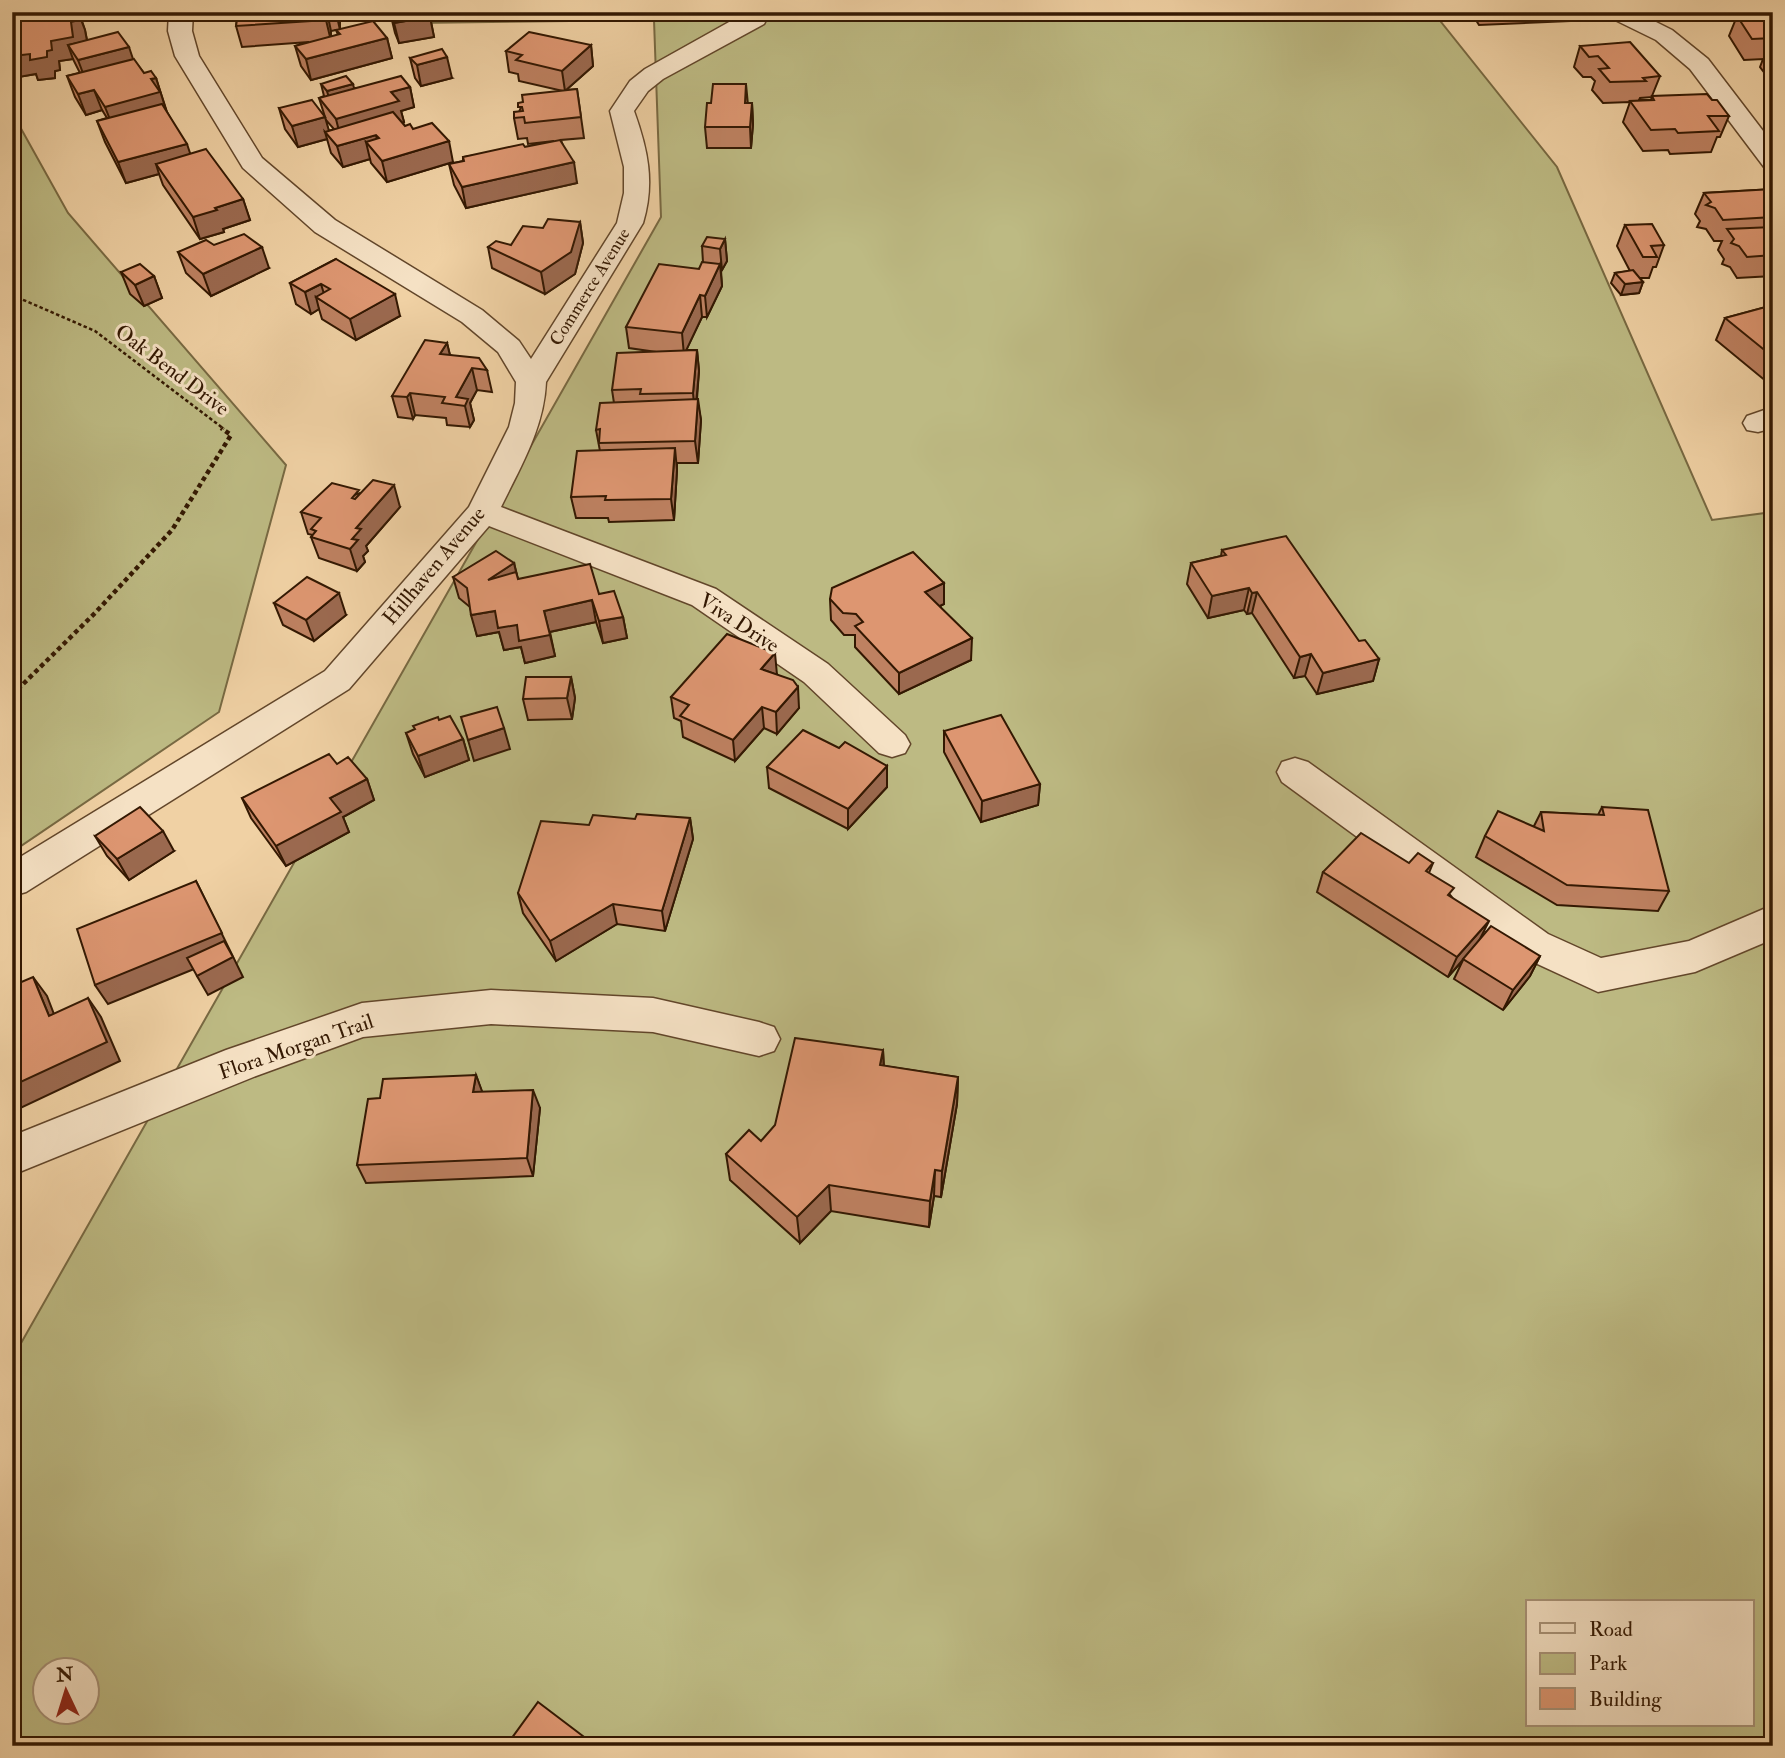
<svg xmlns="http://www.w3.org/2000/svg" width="1785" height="1758" font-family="'IM FELL Double Pica',serif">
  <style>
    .green { fill: #bdba83; stroke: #786942; stroke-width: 2; fill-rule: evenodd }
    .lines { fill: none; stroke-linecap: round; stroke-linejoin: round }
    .minor-casing { stroke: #62462a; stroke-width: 3 }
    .path-far1 { stroke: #331802; stroke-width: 2.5; stroke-dasharray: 3.5 2.5; stroke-linecap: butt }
    .path { stroke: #331802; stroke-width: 4.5; stroke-dasharray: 4.5 3.5; stroke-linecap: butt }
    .minor { fill: #f5e1c4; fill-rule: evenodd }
    .wall { fill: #be8161; stroke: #331802; stroke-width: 2; fill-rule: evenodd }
    .shaded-wall { fill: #9b694f; stroke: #331802; stroke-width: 2 }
    .building { fill: #dd9671; stroke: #331802; stroke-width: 2 }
    .labels { text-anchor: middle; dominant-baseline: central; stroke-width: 6; stroke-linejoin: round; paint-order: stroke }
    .far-street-label { font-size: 18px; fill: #331802; stroke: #f5e1c4 }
    .street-label { font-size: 21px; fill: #331802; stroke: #f5e1c4 }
  </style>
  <rect width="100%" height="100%" fill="#f0d1a4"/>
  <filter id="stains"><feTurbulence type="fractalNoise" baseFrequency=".00286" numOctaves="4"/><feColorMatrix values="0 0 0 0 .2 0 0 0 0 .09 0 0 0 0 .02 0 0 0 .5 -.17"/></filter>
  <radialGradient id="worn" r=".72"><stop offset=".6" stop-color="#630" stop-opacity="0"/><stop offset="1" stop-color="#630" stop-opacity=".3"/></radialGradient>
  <g class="green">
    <path d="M415 12H1433L1557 167 1712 520 1773 512V1746H12V1359L661 217 654 20 416 23ZM1528 1602H1752V1725H1528ZM46 1670H88V1712H46Z"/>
    <polygon points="12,121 19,125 68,213 286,465 219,712 12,852"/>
  </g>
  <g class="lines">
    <g class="minor-casing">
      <g id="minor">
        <polygon points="12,12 79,12 76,17 68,19 12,23"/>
        <path d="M169 12H193L192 31 199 56 262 158 335 220 482 310 519 341 531 359 617 223 624 193V167L610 111 630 81 645 69 747 12H770L764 24 663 79 648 91 634 111C648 150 655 183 643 223L546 382C544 428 521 466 501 507L716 589 828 664 905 735 910 744 905 753 892 757 879 753 804 682 692 605 489 526 349 689 26 892 12 896V862L325 671 469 507 509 427 515 403 516 382 498 352 462 322 315 232 243 168 175 56 168 31Z"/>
        <polygon points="1606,12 1636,12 1672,30 1708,59 1773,144 1773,170 1764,167 1690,69 1656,40 1609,17"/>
        <polygon points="1773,407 1773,428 1758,432 1747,430 1743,423 1747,416"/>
        <polygon points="1295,758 1308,762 1548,934 1601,958 1689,941 1773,905 1773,939 1695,972 1598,992 1520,956 1282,782 1277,772 1282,762"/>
        <polygon points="491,990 653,998 759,1022 774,1027 780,1039 774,1051 759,1056 653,1032 491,1024 363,1037 256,1076 12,1175 12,1136 226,1050 362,1003"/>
      </g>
    </g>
    <polyline class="path-far1" points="12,295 95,331 224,429"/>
    <polyline class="path" points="12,695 95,613 172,530 231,435 221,428"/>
    <use href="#minor" class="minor"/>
  </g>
  <g class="wall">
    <polygon points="58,12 79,12 85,30 87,40 133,59 144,73 156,78 167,112 190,154 243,199 250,220 223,229 224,232 200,239 163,185 159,174 126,183 105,142 97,121 107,118 102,110 86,115 75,97 67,76 80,73 73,59 59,61 60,70 55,71 55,78 38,80 36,74 19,77 12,60 12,56 32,14 35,20"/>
    <path d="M338 12 340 20V29L387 38 392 58 311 80 301 66 295 46 309 42 242 47 236 26 238 13ZM336 30 338 35 331 37V31Z"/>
    <polygon points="390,12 430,17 434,37 399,43 395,33"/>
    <polygon points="1471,12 1573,12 1570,21 1479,25"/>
    <polygon points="1707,12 1773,12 1773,84 1760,67 1763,59 1744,60 1729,36 1737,16 1711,17"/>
    <polygon points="591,45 593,66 566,90 577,89 584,138 561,140 577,183 466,208 454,185 449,164 463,161 463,157 525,147 554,141 528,144 527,138 518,139 514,118 519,112 523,102 563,91 519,81 518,74 509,72 506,51"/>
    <path d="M1580 46 1660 76 1652 96 1712 100 1729 116 1720 137H1717L1711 152 1670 154 1668 150 1643 151 1623 122 1630 102 1603 103 1592 90 1595 81 1591 77H1583L1574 67ZM1652 97 1651 100H1639L1640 98Z"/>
    <polygon points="410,58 452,78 421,86 415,78"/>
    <path d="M321 84 354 88 410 87 414 107 401 111 404 122 403 123 405 126 413 129 453 162 387 182 371 163 370 159 343 167 331 153 327 139 298 147 285 129 279 108 325 117 319 98 324 96ZM325 119 334 129 329 131Z"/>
    <polygon points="748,103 752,103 753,124 751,148 707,148 705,127"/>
    <polygon points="1773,189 1773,276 1737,278 1730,267 1722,264 1724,259 1718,250 1722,241 1714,241 1706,229 1697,227 1700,221 1695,214 1704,193"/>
    <polygon points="580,222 583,243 575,274 545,294 492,268 488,247 511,245 543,228"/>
    <polygon points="1625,225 1664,245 1656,267 1653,267 1649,278 1640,278 1643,282 1639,293 1621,295 1611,283 1615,273 1630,271 1617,246"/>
    <polygon points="725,239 727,261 722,270 721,270 722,286 707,317 702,317 686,350 697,350 699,371 697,399 701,420 698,463 677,463 677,470 674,520 609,522 608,518 576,518 571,497 600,451 596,430 614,403 612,390 656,352 629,348 626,327 699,269 703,262 702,246"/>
    <polygon points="214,245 269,268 211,296 186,273 178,252"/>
    <polygon points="336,259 400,316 356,340 322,319 319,309 311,314 296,304 290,283"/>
    <polygon points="121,272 154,276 162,298 144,306 130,294"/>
    <polygon points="1773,305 1773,387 1716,340 1725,318"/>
    <polygon points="447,343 450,355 487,370 492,392 477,390 470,403 474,420 470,427 447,425 446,418 415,415 413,419 398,417 392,396"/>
    <polygon points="360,493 400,507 366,546 368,551 363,556 365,562 357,571 319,558 311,537 313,535 308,534 301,512"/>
    <polygon points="1222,550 1359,641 1379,659 1373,681 1317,694 1305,676 1294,678 1252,613 1247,614 1244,610 1208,618 1187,584 1191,563 1221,556"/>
    <polygon points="514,563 518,579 599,594 623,617 627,638 603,643 596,622 550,632 555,656 525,663 521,647 504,650 499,632 477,636 470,607 459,598 453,577"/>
    <polygon points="944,583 944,604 940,606 971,660 899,694 855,647 855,635 844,635 831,620 830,599"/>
    <polygon points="274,603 346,615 314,641 283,625"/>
    <polygon points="777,674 799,708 777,734 764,728 735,761 683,737 681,721 674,718 671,697"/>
    <polygon points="571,677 575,698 572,719 528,720 523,699"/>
    <polygon points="944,731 1040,784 1038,805 981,822 944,752"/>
    <polygon points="406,733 463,739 469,760 425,777 413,754"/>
    <polygon points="839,748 887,766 887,787 848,829 769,788 767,767"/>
    <polygon points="337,764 367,779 374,800 343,817 349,832 286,866 251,818 242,798"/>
    <polygon points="1602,807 1669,891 1658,911 1557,905 1476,857 1485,836 1534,826 1541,812 1598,815"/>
    <polygon points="1773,810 1773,820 1769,817"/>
    <polygon points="690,818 693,839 665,931 617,924 556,961 523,913 518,893 635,819"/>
    <polygon points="95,836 174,851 129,880 107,856"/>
    <polygon points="1409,863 1433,863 1429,873 1451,896 1481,938 1540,956 1530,976 1503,1010 1454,979 1463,960 1448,977 1317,892 1323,872"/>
    <polygon points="883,1050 884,1066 958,1077 957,1104 941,1197 934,1196 929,1227 831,1211 800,1243 730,1180 726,1154 761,1141"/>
    <polygon points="476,1075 482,1092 540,1108 533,1176 366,1183 357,1165 380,1098"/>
  </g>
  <g class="shaded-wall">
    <polygon points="78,12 85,30 87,41 68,45 73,59 59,61 60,70 55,71 55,78 38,80 36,74 19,77 12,60 12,56 47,51 51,41 71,22"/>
    <polygon points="327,12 331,31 331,41 326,20"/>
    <polygon points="336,12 338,12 340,20 340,30"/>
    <polygon points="430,17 434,37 399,43 394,23"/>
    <polygon points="387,38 392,58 311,80 306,59"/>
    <polygon points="591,45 593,66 565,91 562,71"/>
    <polygon points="129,47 136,68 86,81 78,60"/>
    <polygon points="447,57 452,78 421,86 417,65"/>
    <polygon points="156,78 167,113 113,127 105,107 151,79"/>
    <polygon points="353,84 358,104 333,112 327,91"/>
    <polygon points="746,84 748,105 745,103"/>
    <polygon points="410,87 414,107 401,111 404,122 341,139 336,119 391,92"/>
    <polygon points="94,90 102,110 86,115 78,94"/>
    <polygon points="752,103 753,124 751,148 750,127"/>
    <polygon points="325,117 331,138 325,132 327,139 298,147 292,126"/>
    <polygon points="376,135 381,156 366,142 370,159 343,167 337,146"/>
    <polygon points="449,141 453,162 387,182 382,161"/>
    <polygon points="187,144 194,165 156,164 159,174 126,183 118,162"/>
    <polygon points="574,162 577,183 466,208 462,187"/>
    <polygon points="243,199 250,220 223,229 224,232 200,239 193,217 215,208"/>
    <polygon points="580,222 583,243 575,274 545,294 541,272"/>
    <polygon points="725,239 727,261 722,270 720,249"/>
    <polygon points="262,247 269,268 211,296 203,274"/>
    <polygon points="720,264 722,286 707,317 705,296"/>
    <polygon points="154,276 162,298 144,306 135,285"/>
    <polygon points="1643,282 1639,293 1621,295 1625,284"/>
    <polygon points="321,284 327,304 316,297 319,309 311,314 305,292"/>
    <polygon points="395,294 400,316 356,340 350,319"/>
    <polygon points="700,295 702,317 684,355 682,333"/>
    <polygon points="447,343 452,364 440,354"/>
    <polygon points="697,350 699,371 695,415 693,393"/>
    <polygon points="472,368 477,390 470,403 474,420 470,427 465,406 456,397"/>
    <polygon points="410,393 415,415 413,419 407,397"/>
    <polygon points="698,399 701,420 698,463 695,441"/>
    <polygon points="675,448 677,470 674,520 671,499"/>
    <polygon points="394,485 400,507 366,546 368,551 363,556 365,562 357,571 350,549 356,528"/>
    <polygon points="514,563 519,585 488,580"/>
    <polygon points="944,583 944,604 925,613 925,592"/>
    <polygon points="1249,588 1244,610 1208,618 1212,596"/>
    <polygon points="1257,592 1252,613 1247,614 1252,593"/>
    <polygon points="339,593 346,615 314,641 306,620"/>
    <polygon points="592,600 596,622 549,632 544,611"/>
    <polygon points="495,611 517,625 550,635 555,656 525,663 521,647 504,650 499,632 477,636 471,615"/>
    <polygon points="623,617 627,638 603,643 599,621"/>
    <polygon points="972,638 971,660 899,694 899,673"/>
    <polygon points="775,653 777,675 761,669"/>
    <polygon points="1311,654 1305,676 1294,678 1300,657"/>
    <polygon points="1379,659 1373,681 1317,694 1323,673"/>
    <polygon points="571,677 575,698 572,719 567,698"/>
    <polygon points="798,687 799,708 777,734 776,712"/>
    <polygon points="762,707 764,728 735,761 733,740"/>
    <polygon points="504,728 510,749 474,761 468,740"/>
    <polygon points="463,739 469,760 425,777 418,756"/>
    <polygon points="887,766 887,787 848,829 848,809"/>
    <polygon points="367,779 374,800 343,817 349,832 286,866 276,846 330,798"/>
    <polygon points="1040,784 1038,805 981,822 982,801"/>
    <polygon points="690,818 693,839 665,931 662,911"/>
    <polygon points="163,831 174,851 129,880 117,859"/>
    <polygon points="196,881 243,977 208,995 197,976 231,954 108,1004 95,985"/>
    <polygon points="613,904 617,924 556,961 550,941"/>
    <polygon points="1489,921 1479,941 1448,977 1457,957"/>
    <polygon points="1540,956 1530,976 1503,1010 1513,990"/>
    <polygon points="33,977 47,996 62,1035 49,1016"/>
    <polygon points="88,998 101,1017 120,1061 12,1112 12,1086"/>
    <polygon points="883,1050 884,1078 880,1065"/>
    <polygon points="476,1075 483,1094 473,1092"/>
    <polygon points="958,1077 957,1104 941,1197 942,1171"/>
    <polygon points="533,1090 540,1108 533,1176 527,1158"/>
    <polygon points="935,1170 934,1196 929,1227 930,1201"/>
    <polygon points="829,1185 831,1211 800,1243 797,1217"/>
    <polygon points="12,1331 20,1349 12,1353"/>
  </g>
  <g class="building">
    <polygon points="58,12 78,12 79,20 71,22 73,37 51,41 52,50 47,51 47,57 30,60 30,54 12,56 12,17 32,14 33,20 40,19 39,15"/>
    <polygon points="326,12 326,20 236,26 238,13"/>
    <polygon points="390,12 428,12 430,17 394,23"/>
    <polygon points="1773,14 1773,38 1752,39 1737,16"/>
    <polygon points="373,21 387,38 306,59 295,46 340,34 336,30"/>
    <polygon points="118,32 129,47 78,60 68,45"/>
    <polygon points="529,32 591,45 562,71 516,60 522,55 506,51"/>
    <polygon points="1630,42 1660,76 1643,78 1646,81 1610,82 1599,69 1609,68 1598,56 1589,57 1580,46"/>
    <polygon points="442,49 447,57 417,65 410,58"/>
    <polygon points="134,59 144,73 151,71 156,78 151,79 160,92 105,107 94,90 78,94 67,76"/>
    <polygon points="346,76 353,84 327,91 321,84"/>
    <polygon points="401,76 410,87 391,92 399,101 336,119 319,98"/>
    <polygon points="713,84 746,84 745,103 752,103 750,127 705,127 707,103 711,103"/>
    <polygon points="577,89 581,117 525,123 524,117 514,118 514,112 523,111 522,107 518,107 518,103 523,102 522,95"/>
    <polygon points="1707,94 1712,100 1717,100 1729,116 1708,116 1719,131 1678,133 1675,129 1651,130 1630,101 1654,100 1652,96"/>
    <polygon points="312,100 325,117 292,126 279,108"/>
    <polygon points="162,104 187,144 118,162 97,121"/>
    <polygon points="393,112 405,126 410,124 413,129 432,123 449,141 382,161 366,142 379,138 376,135 337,146 325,132"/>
    <polygon points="560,140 574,162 462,187 449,164 464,161 463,157 523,144 525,147"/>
    <polygon points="206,149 243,199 215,208 217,210 193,217 156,164"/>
    <polygon points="1773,189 1773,217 1723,220 1715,208 1706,205 1711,202 1704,193"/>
    <polygon points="548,219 580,222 571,252 541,272 488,247 496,241 511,245 523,226 543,228"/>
    <polygon points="1652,224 1664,245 1651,246 1657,257 1643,257 1625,225"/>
    <polygon points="1773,227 1773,255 1747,257 1739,246 1731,243 1734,239 1727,229"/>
    <polygon points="244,234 262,247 203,274 178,252 206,240 214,245"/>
    <polygon points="707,237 725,239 720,249 702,246"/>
    <polygon points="336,259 395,294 350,319 316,297 330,289 321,284 305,292 290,283"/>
    <polygon points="702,262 720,264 705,296 700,295 682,333 626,327 659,264 699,269"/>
    <polygon points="140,264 154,276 135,285 121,272"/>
    <polygon points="1633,270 1643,282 1625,284 1615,273"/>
    <polygon points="1773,305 1773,357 1725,318"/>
    <polygon points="425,340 447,343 440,354 479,358 487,370 472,368 456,397 468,399 465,406 442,403 445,397 410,393 407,397 392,396"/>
    <polygon points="697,350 693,393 640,394 641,389 612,390 617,353"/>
    <polygon points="698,399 695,441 599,443 600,429 596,430 600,403"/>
    <polygon points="675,448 671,499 605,500 606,496 571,497 577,451"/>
    <polygon points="373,480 394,485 356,528 361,529 352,539 358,540 350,549 311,537 316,531 311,529 321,518 301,512 332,483 359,490 352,498 355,499"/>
    <polygon points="1286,536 1359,641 1365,640 1379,659 1323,673 1311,654 1300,657 1257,592 1252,593 1249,588 1212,596 1191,563 1226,555 1222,550"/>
    <polygon points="496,551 514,563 488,580 516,572 518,579 590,564 599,594 614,591 623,617 599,621 592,600 544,611 550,635 519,641 517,625 498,628 495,611 471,615 467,588 453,577"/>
    <polygon points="913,552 944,583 925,592 972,638 899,673 855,626 863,622 856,614 843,613 830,599 832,588"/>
    <polygon points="307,577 339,593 306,620 274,603"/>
    <polygon points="727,634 775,653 761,669 793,680 798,687 776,712 762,707 733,740 680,716 689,705 671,697"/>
    <polygon points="526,677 571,677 567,698 523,699"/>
    <polygon points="497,707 504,728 468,740 461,717"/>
    <polygon points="1001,715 1040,784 982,801 944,731"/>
    <polygon points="450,716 463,739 418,756 406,733 415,729 413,726 438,717 439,720"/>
    <polygon points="803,730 839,748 845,742 887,766 848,809 767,767"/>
    <polygon points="329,754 337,764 348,757 367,779 330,798 341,812 276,846 242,798"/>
    <polygon points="140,807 163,831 117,859 95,836"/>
    <polygon points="1602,807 1648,810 1669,891 1567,885 1485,836 1498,811 1544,831 1541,812 1604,815"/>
    <polygon points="637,814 690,818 662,911 613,904 550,941 518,893 541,821 589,825 593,815 635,819"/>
    <polygon points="1361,833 1409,863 1418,853 1433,863 1426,871 1454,888 1448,895 1489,921 1457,957 1323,872"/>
    <polygon points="196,881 222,933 95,985 77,929"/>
    <polygon points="1491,926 1540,956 1513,990 1463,959"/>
    <polygon points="224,941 233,957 197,976 187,958"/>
    <polygon points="33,977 49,1016 88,998 107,1042 12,1086 12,986"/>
    <polygon points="795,1038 883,1050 880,1065 958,1077 942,1171 935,1170 930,1201 829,1185 797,1217 726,1154 749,1130 761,1141 775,1125"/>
    <polygon points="476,1075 473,1092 533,1090 527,1158 357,1165 368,1099 380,1098 383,1079"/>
    <polygon points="538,1702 596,1746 506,1746"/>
  </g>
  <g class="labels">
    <g class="far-street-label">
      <text transform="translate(590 287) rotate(-58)">Commerce Avenue</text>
    </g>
    <g class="street-label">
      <text transform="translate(172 370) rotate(37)">Oak Bend Drive</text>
      <text transform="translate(434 566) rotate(-50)">Hillhaven Avenue</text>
      <text transform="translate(739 623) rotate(33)">Viva Drive</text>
      <text transform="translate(296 1047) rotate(-19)">Flora Morgan Trail</text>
    </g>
  </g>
  <rect width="1785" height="1758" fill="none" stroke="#f0d1a4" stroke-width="42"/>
  <rect x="14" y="14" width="1757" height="1730" fill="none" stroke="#331802" stroke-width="3.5"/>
  <rect x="21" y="21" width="1743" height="1716" fill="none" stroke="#331802" stroke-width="2"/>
  <rect x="1526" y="1600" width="228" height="126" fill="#f5e1c4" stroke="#a79176" stroke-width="2"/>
  <rect x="1540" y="1623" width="35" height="10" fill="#f5e1c4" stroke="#a79176" stroke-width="2"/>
  <text x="1589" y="1636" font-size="21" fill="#331802">Road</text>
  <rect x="1540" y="1653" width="35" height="21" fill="#bdba83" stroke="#a79176" stroke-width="2"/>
  <text x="1589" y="1670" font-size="21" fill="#331802">Park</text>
  <rect x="1540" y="1688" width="35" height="21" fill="#dd9671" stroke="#a79176" stroke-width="2"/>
  <text x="1589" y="1706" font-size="21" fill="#331802">Building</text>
  <g transform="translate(66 1691) rotate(356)"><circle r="33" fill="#f5e1c4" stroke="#a79176" stroke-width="2"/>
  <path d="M0-5L12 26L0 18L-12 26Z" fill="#8f2418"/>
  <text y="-10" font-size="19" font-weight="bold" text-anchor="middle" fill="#331802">N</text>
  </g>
  <rect width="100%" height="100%" filter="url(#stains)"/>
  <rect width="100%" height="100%" fill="url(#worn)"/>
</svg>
